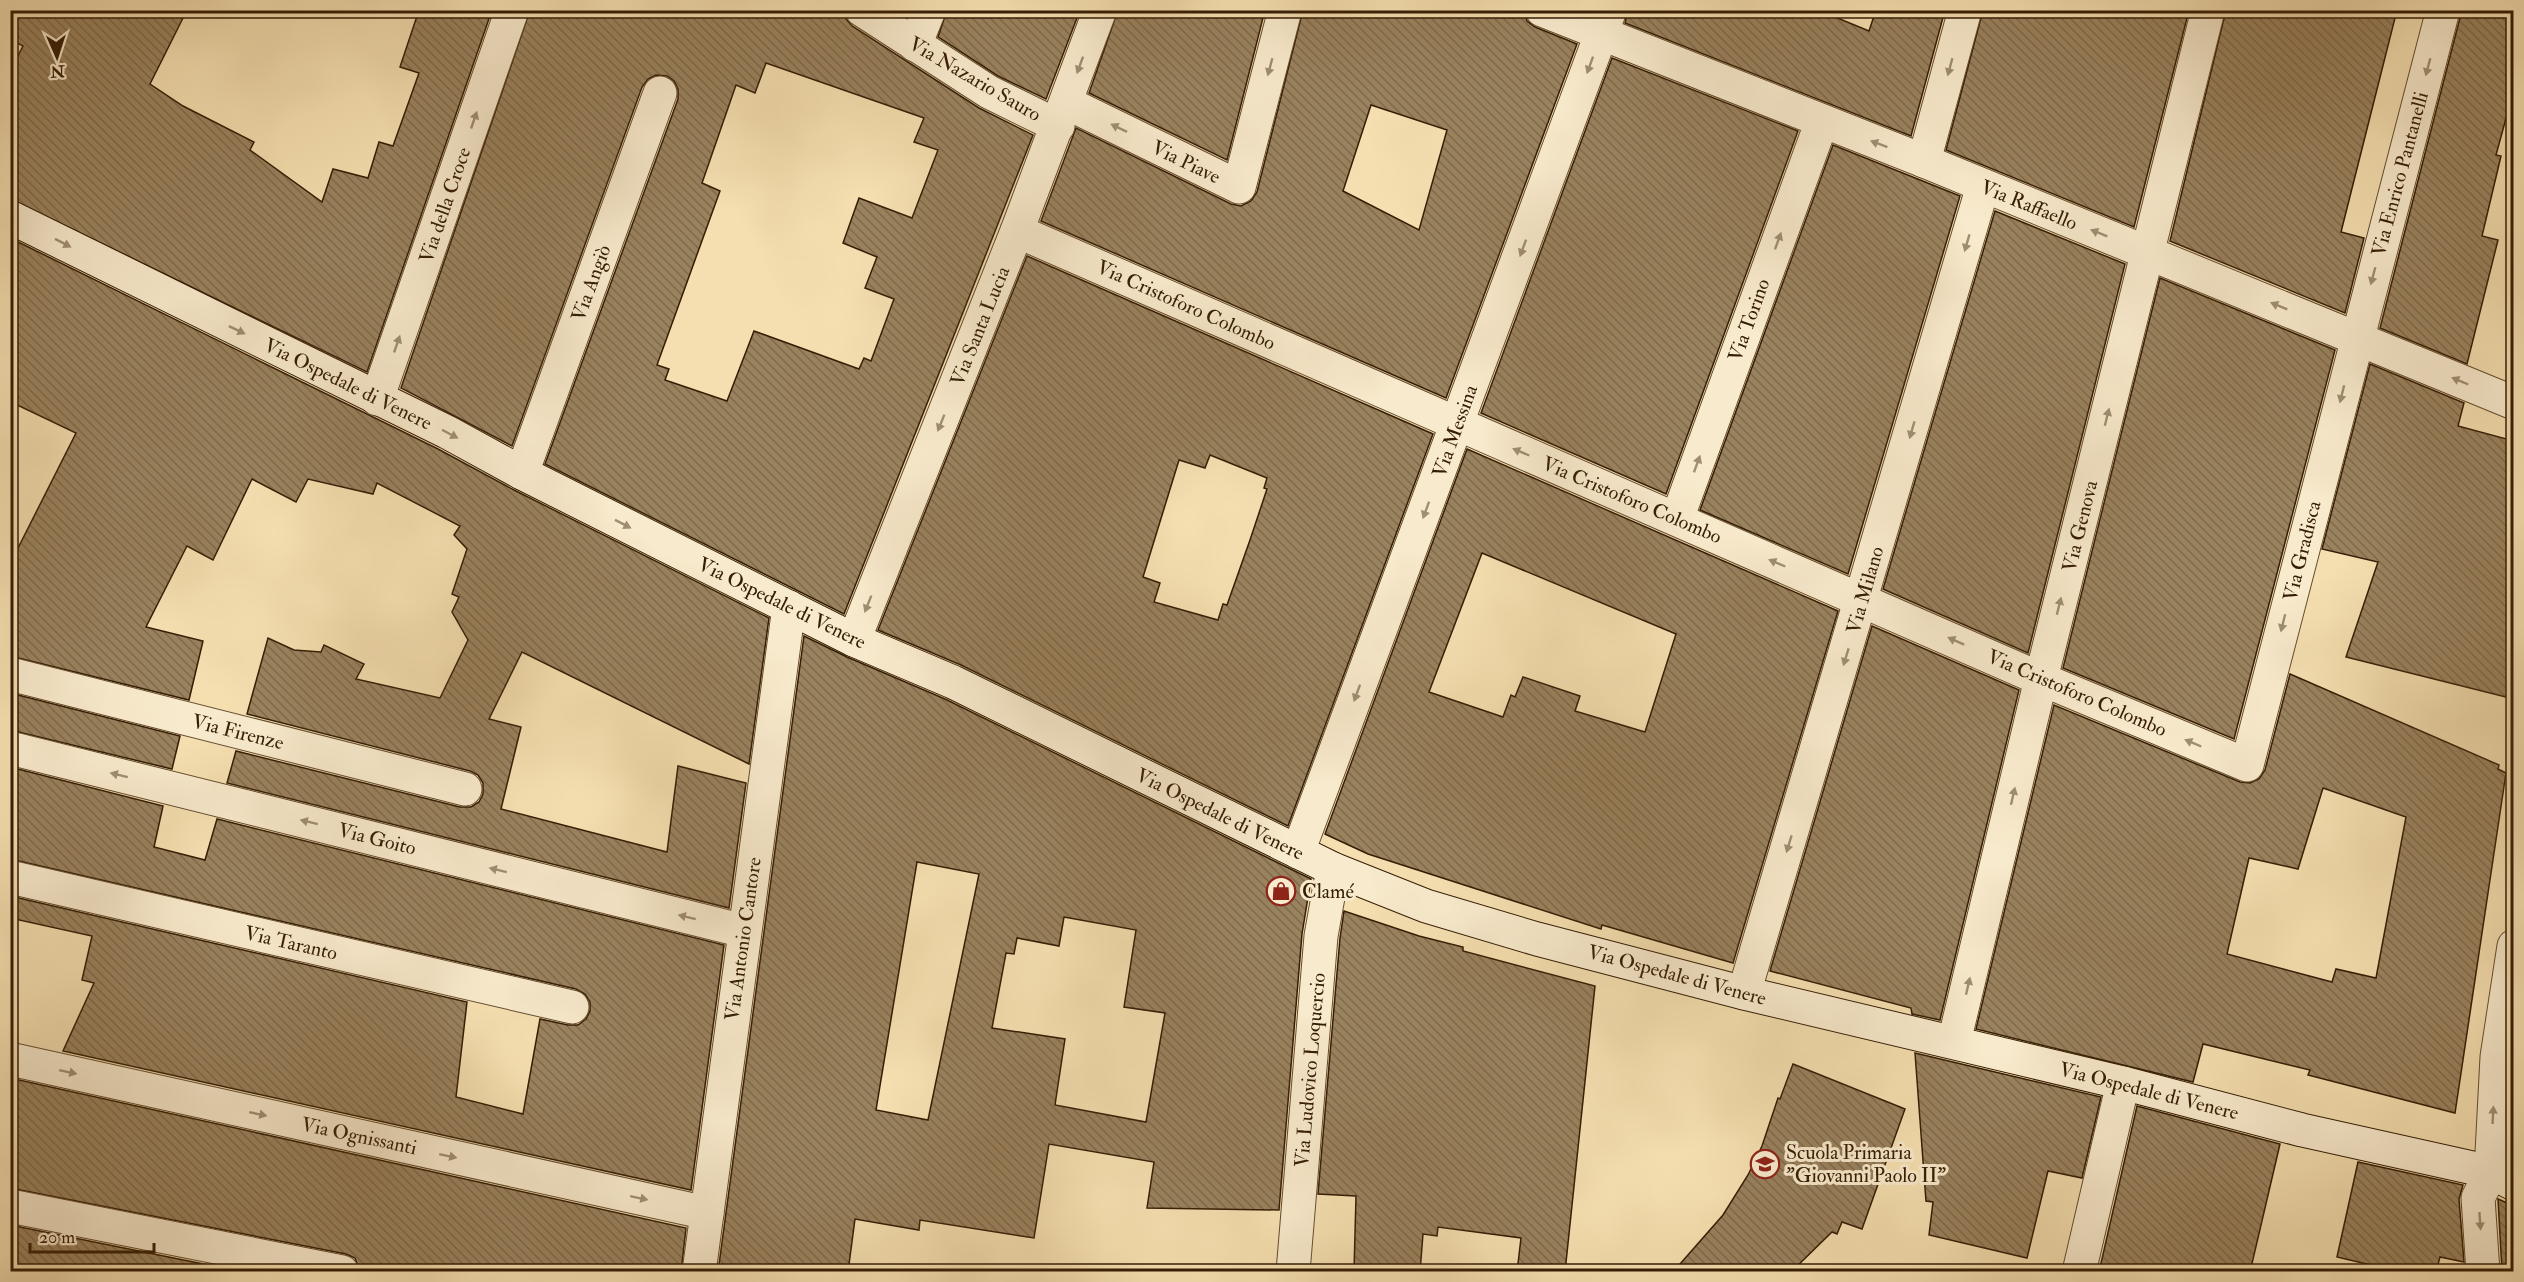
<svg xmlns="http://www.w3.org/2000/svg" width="2524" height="1282" font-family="'IM FELL Double Pica',serif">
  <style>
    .building { fill: url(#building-back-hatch); stroke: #351d05; stroke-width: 1.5; fill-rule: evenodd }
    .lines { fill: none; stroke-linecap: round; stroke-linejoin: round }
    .street-casing { stroke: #654e30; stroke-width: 35 }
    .secondary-casing { stroke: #351d05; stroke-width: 35 }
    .street { stroke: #f8eacc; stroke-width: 33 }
    .secondary { stroke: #f8eacc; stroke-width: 33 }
    .oneway { fill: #a08e72 }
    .labels { text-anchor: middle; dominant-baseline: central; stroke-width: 6; stroke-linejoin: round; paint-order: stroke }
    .street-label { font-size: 20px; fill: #351d05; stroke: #f8eacc }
    .poi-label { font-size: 20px; fill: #351d05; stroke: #f8eacc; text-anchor: start }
  </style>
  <defs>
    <pattern id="building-back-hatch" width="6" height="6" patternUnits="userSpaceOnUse" patternTransform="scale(1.5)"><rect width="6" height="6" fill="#99825e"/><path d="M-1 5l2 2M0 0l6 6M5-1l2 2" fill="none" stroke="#7e6a4c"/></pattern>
  </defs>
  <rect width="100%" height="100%" fill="#f5dfb0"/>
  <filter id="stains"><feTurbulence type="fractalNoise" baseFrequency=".00333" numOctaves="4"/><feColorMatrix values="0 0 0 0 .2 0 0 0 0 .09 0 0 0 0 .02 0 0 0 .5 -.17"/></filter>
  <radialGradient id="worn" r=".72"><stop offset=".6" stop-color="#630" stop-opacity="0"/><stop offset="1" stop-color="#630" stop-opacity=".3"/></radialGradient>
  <g class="building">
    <polygon points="10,10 187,10 150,84 183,106 254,142 250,150 322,202 333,169 368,178 379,142 393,146 419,73 400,67 419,10 492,10 367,372 10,199 10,71 23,46 10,39"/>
    <path d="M530 10H844L846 19 852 26 979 108 1033 135 844 614 545 464 678 99V89L674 81 667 76 656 75 648 79 642 87 512 446 401 388ZM766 63 924 118 914 142 938 150 912 218 859 198 843 243 877 257 865 288 894 299 871 361 864 358 859 369 754 331 727 401 665 380 669 369 657 365 720 191 702 183 736 85 755 93Z"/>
    <polygon points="947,10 1080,10 1046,99 998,76 938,37"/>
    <polygon points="1118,10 1265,10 1227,160 1089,93"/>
    <path d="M1303 10H1524L1527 21 1535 27 1577 44 1446 398 1041 221 1076 128 1231 204 1241 206 1251 201 1257 192ZM1371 105 1447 130 1419 230 1343 191Z"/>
    <polygon points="1628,10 1818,10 1869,31 1876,10 1945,10 1911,136 1625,23"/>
    <polygon points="1983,10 2189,10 2134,227 1946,150"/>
    <polygon points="2226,10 2397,10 2341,232 2364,238 2345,313 2170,241"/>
    <polygon points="2462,10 2514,10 2514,89 2496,155 2501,156 2482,236 2498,240 2467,364 2380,328"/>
    <polygon points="1612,58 1798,131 1666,494 1481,413"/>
    <polygon points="1833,145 1960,196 1848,574 1700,510"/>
    <polygon points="1995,211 2125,264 2028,653 1883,589"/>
    <polygon points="10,238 438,449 514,490 769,618 749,764 522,652 489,719 521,727 501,809 667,852 678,766 746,783 729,908 227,783 236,751 460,807 471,807 479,802 483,794 483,783 478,775 470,771 247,714 268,638 294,650 321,652 324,645 364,664 356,679 440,698 468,640 452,612 459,597 452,594 467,549 454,535 460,526 377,483 373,494 308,479 296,502 252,479 213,560 187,546 146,627 203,641 189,700 10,656 10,564 76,433 11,402"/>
    <path d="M1027 256 1433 434 1288 826 961 665 878 630ZM1210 455 1267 478 1264 488 1267 489 1250 540 1227 605 1223 604 1218 620 1154 602 1160 583 1143 577 1179 460 1205 468Z"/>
    <polygon points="2160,278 2335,350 2234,739 2063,668"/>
    <polygon points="2370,364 2464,403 2458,426 2514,441 2514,699 2346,657 2378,562 2322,549"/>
    <path d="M1467 449 1838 611 1733 963 1602 925 1601 929 1368 854 1325 834ZM1482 553 1676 634 1645 732 1575 711 1580 696 1523 677 1515 697 1511 695 1503 717 1429 692Z"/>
    <polygon points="1872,626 2019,690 1940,1020 1912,1014 1911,1008 1770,971"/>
    <path d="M804 636 847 657 945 699 1311 879 1302 934 1279 1210 1147 1208 1154 1162 1049 1144 1034 1238 920 1220 919 1230 855 1219 848 1272H718ZM917 862 979 874 928 1120 876 1110ZM1064 917 1136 930 1124 1007 1165 1013 1146 1122 1055 1105 1065 1039 992 1028 1006 953 1014 954 1017 938 1059 946Z"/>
    <path d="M2290 674 2499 765 2498 769 2506 773 2455 1113 2308 1075 2310 1070 2203 1044 2193 1082 1976 1029 2054 705 2240 782 2250 783 2259 779 2265 770ZM2323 788 2406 817 2376 978 2336 969 2332 982 2227 954 2249 858 2298 869Z"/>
    <polygon points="10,693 180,736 172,769 10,730"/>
    <polygon points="10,767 163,806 154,847 205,860 217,819 724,945 691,1190 63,1051 94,983 82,980 92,936 10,918 10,896 467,1002 456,1097 523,1114 540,1019 568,1025 578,1025 586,1019 590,1011 590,1002 585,994 576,989 10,859"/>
    <polygon points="1344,911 1419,936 1463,947 1463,951 1595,986 1565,1272 1517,1272 1521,1238 1438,1227 1437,1236 1423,1234 1420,1272 1354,1272 1356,1196 1318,1194 1340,938"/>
    <polygon points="1915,1053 2101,1097 2082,1178 2048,1171 2027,1258 1929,1235 1933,1202 1926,1201"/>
    <polygon points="1793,1064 1905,1109 1862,1229 1842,1222 1837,1234 1832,1232 1791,1272 1673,1272 1723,1215 1748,1175 1762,1146 1778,1098 1780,1099"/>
    <polygon points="10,1078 686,1228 681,1272 360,1272 355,1258 346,1254 10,1188"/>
    <polygon points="2137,1106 2280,1144 2250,1272 2099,1272"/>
    <polygon points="2358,1162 2463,1185 2459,1199 2464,1262 2440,1257 2436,1272 2400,1272 2337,1257"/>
    <polygon points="2498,1199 2514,1206 2514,1272 2502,1270"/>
    <polygon points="10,1225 243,1272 10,1272"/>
  </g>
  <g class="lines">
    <g class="street-casing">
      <g id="street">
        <polyline points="862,10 989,92 1058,126"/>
        <polyline points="1542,10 1924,161 2514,403"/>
        <polyline points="915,45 929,10"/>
        <polyline points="1067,103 1239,187 1285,10"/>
        <polyline points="1924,161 1965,10"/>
        <polyline points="1017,231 2041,679 2247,765 2443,10"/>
        <polyline points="377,399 512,10"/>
        <polyline points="522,473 660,93"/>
        <polyline points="1677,519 1822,121"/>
        <polyline points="854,640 1017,231 1100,10"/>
        <polyline points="10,674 465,789"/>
        <polyline points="10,748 744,931"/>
        <polyline points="1298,852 1610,10"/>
        <polyline points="10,877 572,1007"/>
        <polyline points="1744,993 1983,186"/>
        <polyline points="1954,1042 2041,679 2208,10"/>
        <polyline points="10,1059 707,1213"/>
        <polyline points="10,1206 342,1272"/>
        <polyline points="699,1272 789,607"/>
        <polyline points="1293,1272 1321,936 1333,869"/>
        <polyline points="2079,1272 2123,1083"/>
        <polyline points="2483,1272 2478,1198 2491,1172 2497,1057 2514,946"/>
      </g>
    </g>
    <g class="secondary-casing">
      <polyline id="secondary" points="10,217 447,432 522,473 854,640 953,682 1333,869 1426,906 1537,939 1744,993 2123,1083 2302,1130 2491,1172 2514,1184"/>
    </g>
    <use href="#street" class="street"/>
    <use href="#secondary" class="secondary"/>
  </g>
  <defs><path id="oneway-solid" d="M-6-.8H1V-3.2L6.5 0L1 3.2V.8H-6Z" transform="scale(1.5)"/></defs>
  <g class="oneway">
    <use href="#oneway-solid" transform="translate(1080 65) rotate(110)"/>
    <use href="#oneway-solid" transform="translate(1590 65) rotate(110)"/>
    <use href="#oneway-solid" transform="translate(1270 67) rotate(105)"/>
    <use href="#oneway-solid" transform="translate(1950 67) rotate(105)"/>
    <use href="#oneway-solid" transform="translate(2428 67) rotate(105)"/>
    <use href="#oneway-solid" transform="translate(474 120) rotate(-71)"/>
    <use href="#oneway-solid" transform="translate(1119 128) rotate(-154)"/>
    <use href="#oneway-solid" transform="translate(1879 144) rotate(-159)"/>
    <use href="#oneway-solid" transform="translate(2099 233) rotate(-158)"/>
    <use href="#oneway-solid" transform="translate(1778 241) rotate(-70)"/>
    <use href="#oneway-solid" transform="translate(63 243) rotate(27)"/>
    <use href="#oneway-solid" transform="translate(1967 243) rotate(106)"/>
    <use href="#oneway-solid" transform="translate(1523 248) rotate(110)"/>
    <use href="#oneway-solid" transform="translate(2373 276) rotate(105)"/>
    <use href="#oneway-solid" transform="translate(2279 306) rotate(-158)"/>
    <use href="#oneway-solid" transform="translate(237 330) rotate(26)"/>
    <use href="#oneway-solid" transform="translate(397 344) rotate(-71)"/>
    <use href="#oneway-solid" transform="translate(2460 381) rotate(-157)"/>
    <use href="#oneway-solid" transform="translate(2342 394) rotate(104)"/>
    <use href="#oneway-solid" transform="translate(2107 417) rotate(-76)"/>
    <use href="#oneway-solid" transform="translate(941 423) rotate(112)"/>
    <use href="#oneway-solid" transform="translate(1912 430) rotate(106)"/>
    <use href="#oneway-solid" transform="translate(450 434) rotate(28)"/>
    <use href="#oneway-solid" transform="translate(1521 452) rotate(-157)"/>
    <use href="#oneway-solid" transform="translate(1697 464) rotate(-70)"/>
    <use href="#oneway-solid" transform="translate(1426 510) rotate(110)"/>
    <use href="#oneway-solid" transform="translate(623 524) rotate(27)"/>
    <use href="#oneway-solid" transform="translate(1777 563) rotate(-157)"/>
    <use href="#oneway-solid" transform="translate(868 604) rotate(112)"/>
    <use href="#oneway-solid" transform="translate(2059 606) rotate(-76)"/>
    <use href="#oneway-solid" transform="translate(2283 623) rotate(104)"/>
    <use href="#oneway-solid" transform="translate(1956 641) rotate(-156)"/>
    <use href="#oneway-solid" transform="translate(1846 657) rotate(107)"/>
    <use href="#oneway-solid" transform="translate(1357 693) rotate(110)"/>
    <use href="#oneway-solid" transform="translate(2193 743) rotate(-157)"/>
    <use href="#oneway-solid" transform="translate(119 775) rotate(-166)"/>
    <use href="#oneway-solid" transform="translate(2013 796) rotate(-77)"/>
    <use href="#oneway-solid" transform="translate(309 822) rotate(-166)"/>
    <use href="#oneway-solid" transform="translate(1789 844) rotate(107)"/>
    <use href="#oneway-solid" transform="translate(498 870) rotate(-166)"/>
    <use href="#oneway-solid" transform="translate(687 917) rotate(-166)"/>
    <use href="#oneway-solid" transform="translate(1968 986) rotate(-77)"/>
    <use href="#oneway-solid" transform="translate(68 1072) rotate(12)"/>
    <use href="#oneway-solid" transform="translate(258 1114) rotate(12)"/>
    <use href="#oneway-solid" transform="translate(2493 1115) rotate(-87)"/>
    <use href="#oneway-solid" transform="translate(448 1156) rotate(12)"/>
    <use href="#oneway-solid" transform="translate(639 1198) rotate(12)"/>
    <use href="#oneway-solid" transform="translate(2480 1221) rotate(86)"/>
  </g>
  <defs>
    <g id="shop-ring" transform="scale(1.5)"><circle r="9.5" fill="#f8eacc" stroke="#8f2418" stroke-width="1.5"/><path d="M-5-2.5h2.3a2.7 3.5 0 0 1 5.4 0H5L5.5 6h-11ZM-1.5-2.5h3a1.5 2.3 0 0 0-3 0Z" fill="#8f2418"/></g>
    <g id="school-ring" transform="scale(1.5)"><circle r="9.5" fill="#f8eacc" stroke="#8f2418" stroke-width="1.5"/><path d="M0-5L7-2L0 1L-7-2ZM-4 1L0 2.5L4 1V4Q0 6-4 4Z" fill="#8f2418"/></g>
  </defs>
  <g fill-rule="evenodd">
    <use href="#shop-ring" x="1281" y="891"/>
    <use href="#school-ring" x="1765" y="1164"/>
  </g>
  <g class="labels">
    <g class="street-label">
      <text transform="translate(975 79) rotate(30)">Via Nazario Sauro</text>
      <text transform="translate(1186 162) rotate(26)">Via Piave</text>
      <text transform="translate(2400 174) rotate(-75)">Via Enrico Pantanelli</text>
      <text transform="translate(445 205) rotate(-71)">Via della Croce</text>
      <text transform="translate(2029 205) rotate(22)">Via Raffaello</text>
      <text transform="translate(591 283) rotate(-70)">Via Angiò</text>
      <text transform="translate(1186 305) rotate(24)">Via Cristoforo Colombo</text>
      <text transform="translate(1749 320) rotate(-70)">Via Torino</text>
      <text transform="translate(980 326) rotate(-68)">Via Santa Lucia</text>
      <text transform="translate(348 384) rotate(26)">Via Ospedale di Venere</text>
      <text transform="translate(1455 431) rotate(-70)">Via Messina</text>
      <text transform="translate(1632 500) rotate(23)">Via Cristoforo Colombo</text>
      <text transform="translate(2080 526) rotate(-76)">Via Genova</text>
      <text transform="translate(2302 551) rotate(-76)">Via Gradisca</text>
      <text transform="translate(1865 590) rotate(-74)">Via Milano</text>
      <text transform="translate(782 603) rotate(26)">Via Ospedale di Venere</text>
      <text transform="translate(2077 693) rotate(23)">Via Cristoforo Colombo</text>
      <text transform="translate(238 732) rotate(14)">Via Firenze</text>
      <text transform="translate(1220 814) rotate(26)">Via Ospedale di Venere</text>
      <text transform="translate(377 839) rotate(14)">Via Goito</text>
      <text transform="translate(743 939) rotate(-82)">Via Antonio Cantore</text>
      <text transform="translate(291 943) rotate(13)">Via Taranto</text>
      <text transform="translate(1677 975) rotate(15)">Via Ospedale di Venere</text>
      <text transform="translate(1310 1070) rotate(-85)">Via Ludovico Loquercio</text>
      <text transform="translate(2149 1091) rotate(14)">Via Ospedale di Venere</text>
      <text transform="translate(359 1136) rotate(12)">Via Ognissanti</text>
    </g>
    <g class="poi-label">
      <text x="1302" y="891">Clamé</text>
      <text x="1786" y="1152">Scuola Primaria<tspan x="1786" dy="23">"Giovanni Paolo II"</tspan></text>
    </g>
  </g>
  <rect width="2524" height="1282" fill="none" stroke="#f5dfb0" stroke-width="36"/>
  <rect x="12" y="12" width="2500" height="1258" fill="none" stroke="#351d05" stroke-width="3"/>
  <rect x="18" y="18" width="2488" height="1246" fill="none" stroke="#351d05" stroke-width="1.5"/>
  <g transform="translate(57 57) rotate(177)" stroke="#f8eacc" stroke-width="4.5" paint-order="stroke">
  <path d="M0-4.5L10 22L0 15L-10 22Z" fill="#351d05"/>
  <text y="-9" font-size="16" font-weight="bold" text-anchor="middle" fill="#351d05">N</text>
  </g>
  <path d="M30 1243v9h124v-9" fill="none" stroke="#351d05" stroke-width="3"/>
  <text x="39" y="1243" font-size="18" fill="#351d05" stroke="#f8eacc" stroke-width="4.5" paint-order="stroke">20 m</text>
  <rect width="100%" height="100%" filter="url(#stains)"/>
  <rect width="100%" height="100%" fill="url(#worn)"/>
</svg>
